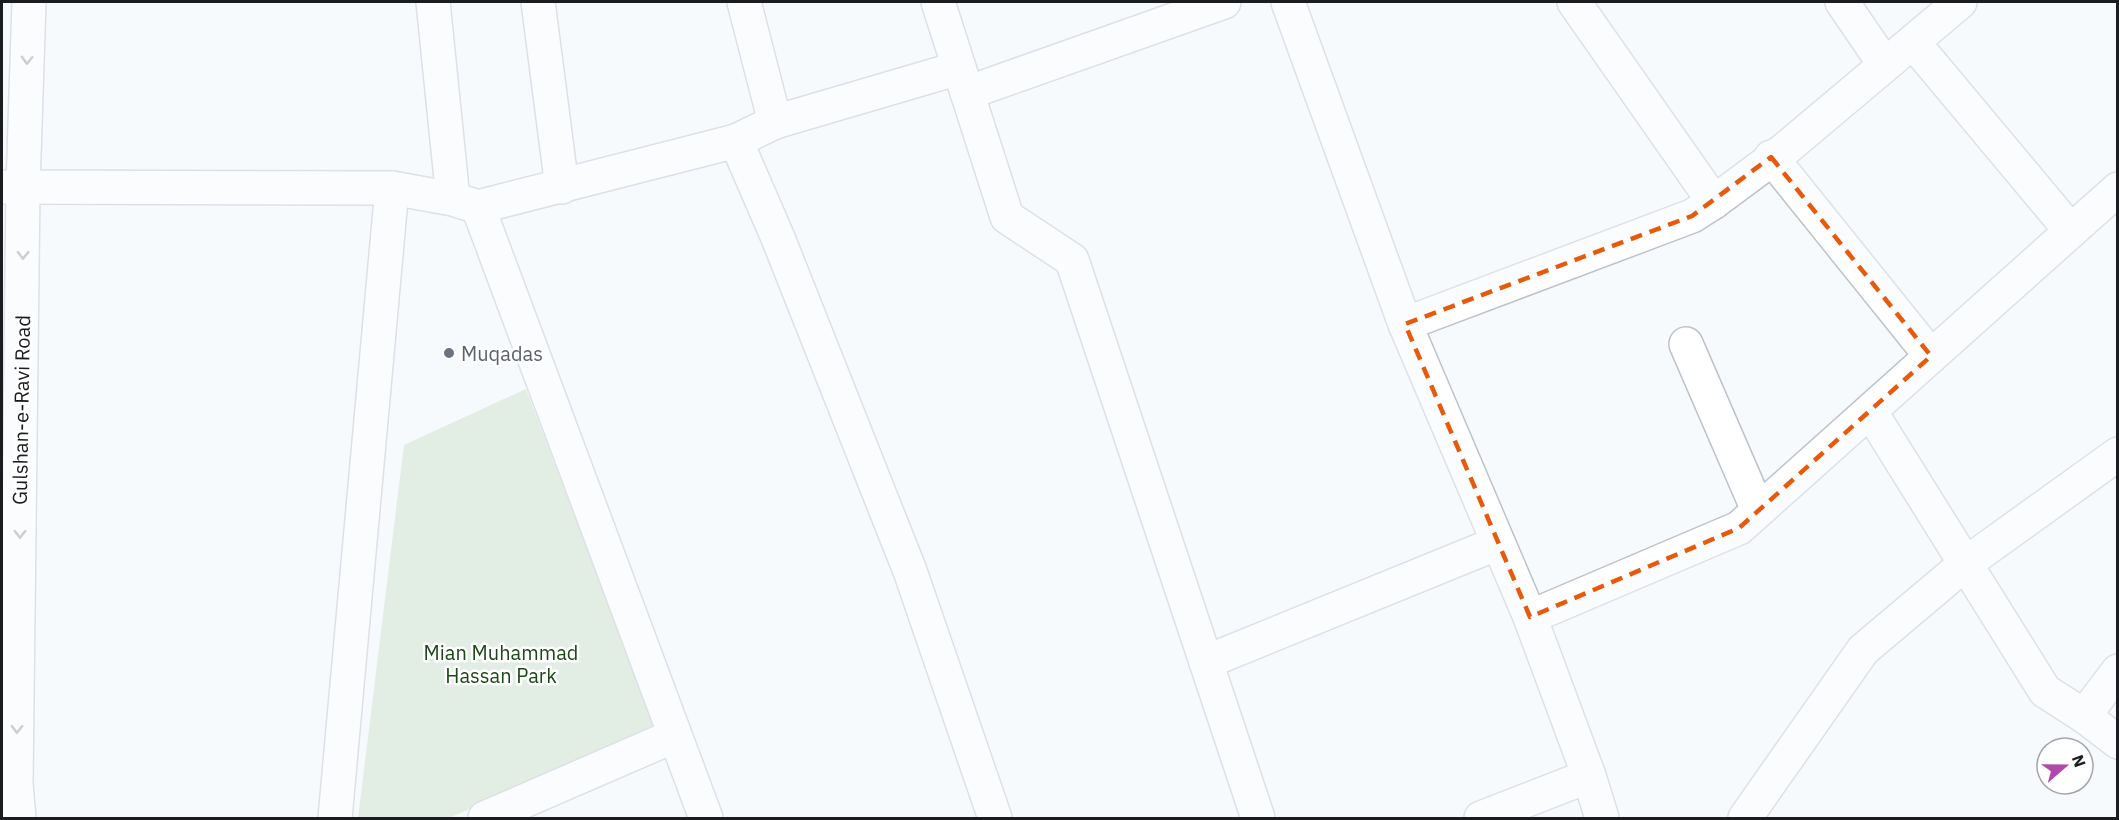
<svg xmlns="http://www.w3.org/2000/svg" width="2119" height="820" font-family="'IBM Plex Sans',sans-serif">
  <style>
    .green { fill: #c7ddc4 }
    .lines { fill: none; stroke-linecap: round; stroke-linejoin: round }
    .minor-casing { stroke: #bcc3cb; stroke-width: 36 }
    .secondary-casing { stroke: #bcc3cb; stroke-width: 36 }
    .minor { stroke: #fff; stroke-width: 33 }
    .secondary { stroke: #fff; stroke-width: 33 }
    .oneway { stroke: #98999a }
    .marked { fill: none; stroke: #e8590c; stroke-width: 4.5; stroke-dasharray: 12 8; stroke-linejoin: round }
    .worship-dot { fill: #6b7280; stroke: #fff; stroke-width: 2 }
    .labels { text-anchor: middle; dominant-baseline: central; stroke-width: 5; stroke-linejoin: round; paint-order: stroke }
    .worship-label { font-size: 20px; fill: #5b616d; stroke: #fff; text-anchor: start }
    .street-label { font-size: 20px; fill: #1a1c1f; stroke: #fff }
    .park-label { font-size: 20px; fill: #1c4716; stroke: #fff }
  </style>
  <rect width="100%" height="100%" fill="#f7fafd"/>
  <polygon class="green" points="526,389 655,728 449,818 358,818 404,445"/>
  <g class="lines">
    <g class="minor-casing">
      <g id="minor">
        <polyline points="433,2 453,199"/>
        <polyline points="538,2 562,187"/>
        <polyline points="744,2 775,122"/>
        <polyline points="938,2 1007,217 1072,260 1258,818"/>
        <polyline points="1288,2 1405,324 1530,617 1589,776 1602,818"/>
        <polyline points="1574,2 1714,202"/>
        <polyline points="1842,2 1885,65"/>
        <polyline points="1913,42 2071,231"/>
        <polyline points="967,93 1224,2"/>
        <polyline points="736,141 778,238 910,571 995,818"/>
        <polyline points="1771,157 1931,356"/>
        <polyline points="2,187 392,188 453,199 478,207 736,141 775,122 959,68"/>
        <polyline points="478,207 706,818"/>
        <polyline points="1405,324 1692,216 1714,202 1784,150 1960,2"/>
        <polyline points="1686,344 1758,510"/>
        <polyline points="1870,411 2045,691 2084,716 2118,742"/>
        <polyline points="1530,617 1739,528 2118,189"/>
        <polyline points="1206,662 1498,543"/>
        <polyline points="2084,716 2118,671"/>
        <polyline points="335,818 392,188"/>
        <polyline points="485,818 674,736"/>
        <polyline points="1481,818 1589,776"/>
        <polyline points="1745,818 1863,650 1965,564 2118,454"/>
      </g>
    </g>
    <g class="secondary-casing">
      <polyline id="secondary" points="19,818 16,784 23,187 29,2"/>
    </g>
    <use href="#minor" class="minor"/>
    <use href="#secondary" class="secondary"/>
  </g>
  <defs><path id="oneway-chevron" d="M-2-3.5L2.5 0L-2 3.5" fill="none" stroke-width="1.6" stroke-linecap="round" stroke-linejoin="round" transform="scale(1.5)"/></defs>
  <g class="oneway">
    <use href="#oneway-chevron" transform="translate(27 60) rotate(92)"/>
    <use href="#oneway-chevron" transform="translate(23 255) rotate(91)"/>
    <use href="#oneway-chevron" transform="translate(20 534) rotate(91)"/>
    <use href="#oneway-chevron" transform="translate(17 729) rotate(91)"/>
  </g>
  <path d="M0 0H2119V820H0ZM1771 157 1931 356 1739 528 1530 617 1405 324 1692 216Z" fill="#f7fafd" fill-opacity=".55" fill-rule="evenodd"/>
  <path class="marked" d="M1771 157 1931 356 1739 528 1530 617 1405 324 1692 216Z"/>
  <circle class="worship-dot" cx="449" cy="353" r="6"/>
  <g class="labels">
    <g class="worship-label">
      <text x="461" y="353">Muqadas</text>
    </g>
    <g class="street-label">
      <text transform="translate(21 410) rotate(-89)">Gulshan-e-Ravi Road</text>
    </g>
    <g class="park-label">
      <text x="501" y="652">Mian Muhammad<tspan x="501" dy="23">Hassan Park</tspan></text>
    </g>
  </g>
  <rect width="2119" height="820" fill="none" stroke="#1a1c1f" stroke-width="6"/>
  <g transform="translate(2065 766) rotate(70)"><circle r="28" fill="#ffffff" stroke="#a3a4a5" stroke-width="1.5"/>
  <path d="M0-4.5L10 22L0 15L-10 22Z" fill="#b148aa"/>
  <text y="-9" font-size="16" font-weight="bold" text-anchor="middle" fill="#1a1c1f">N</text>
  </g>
</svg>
